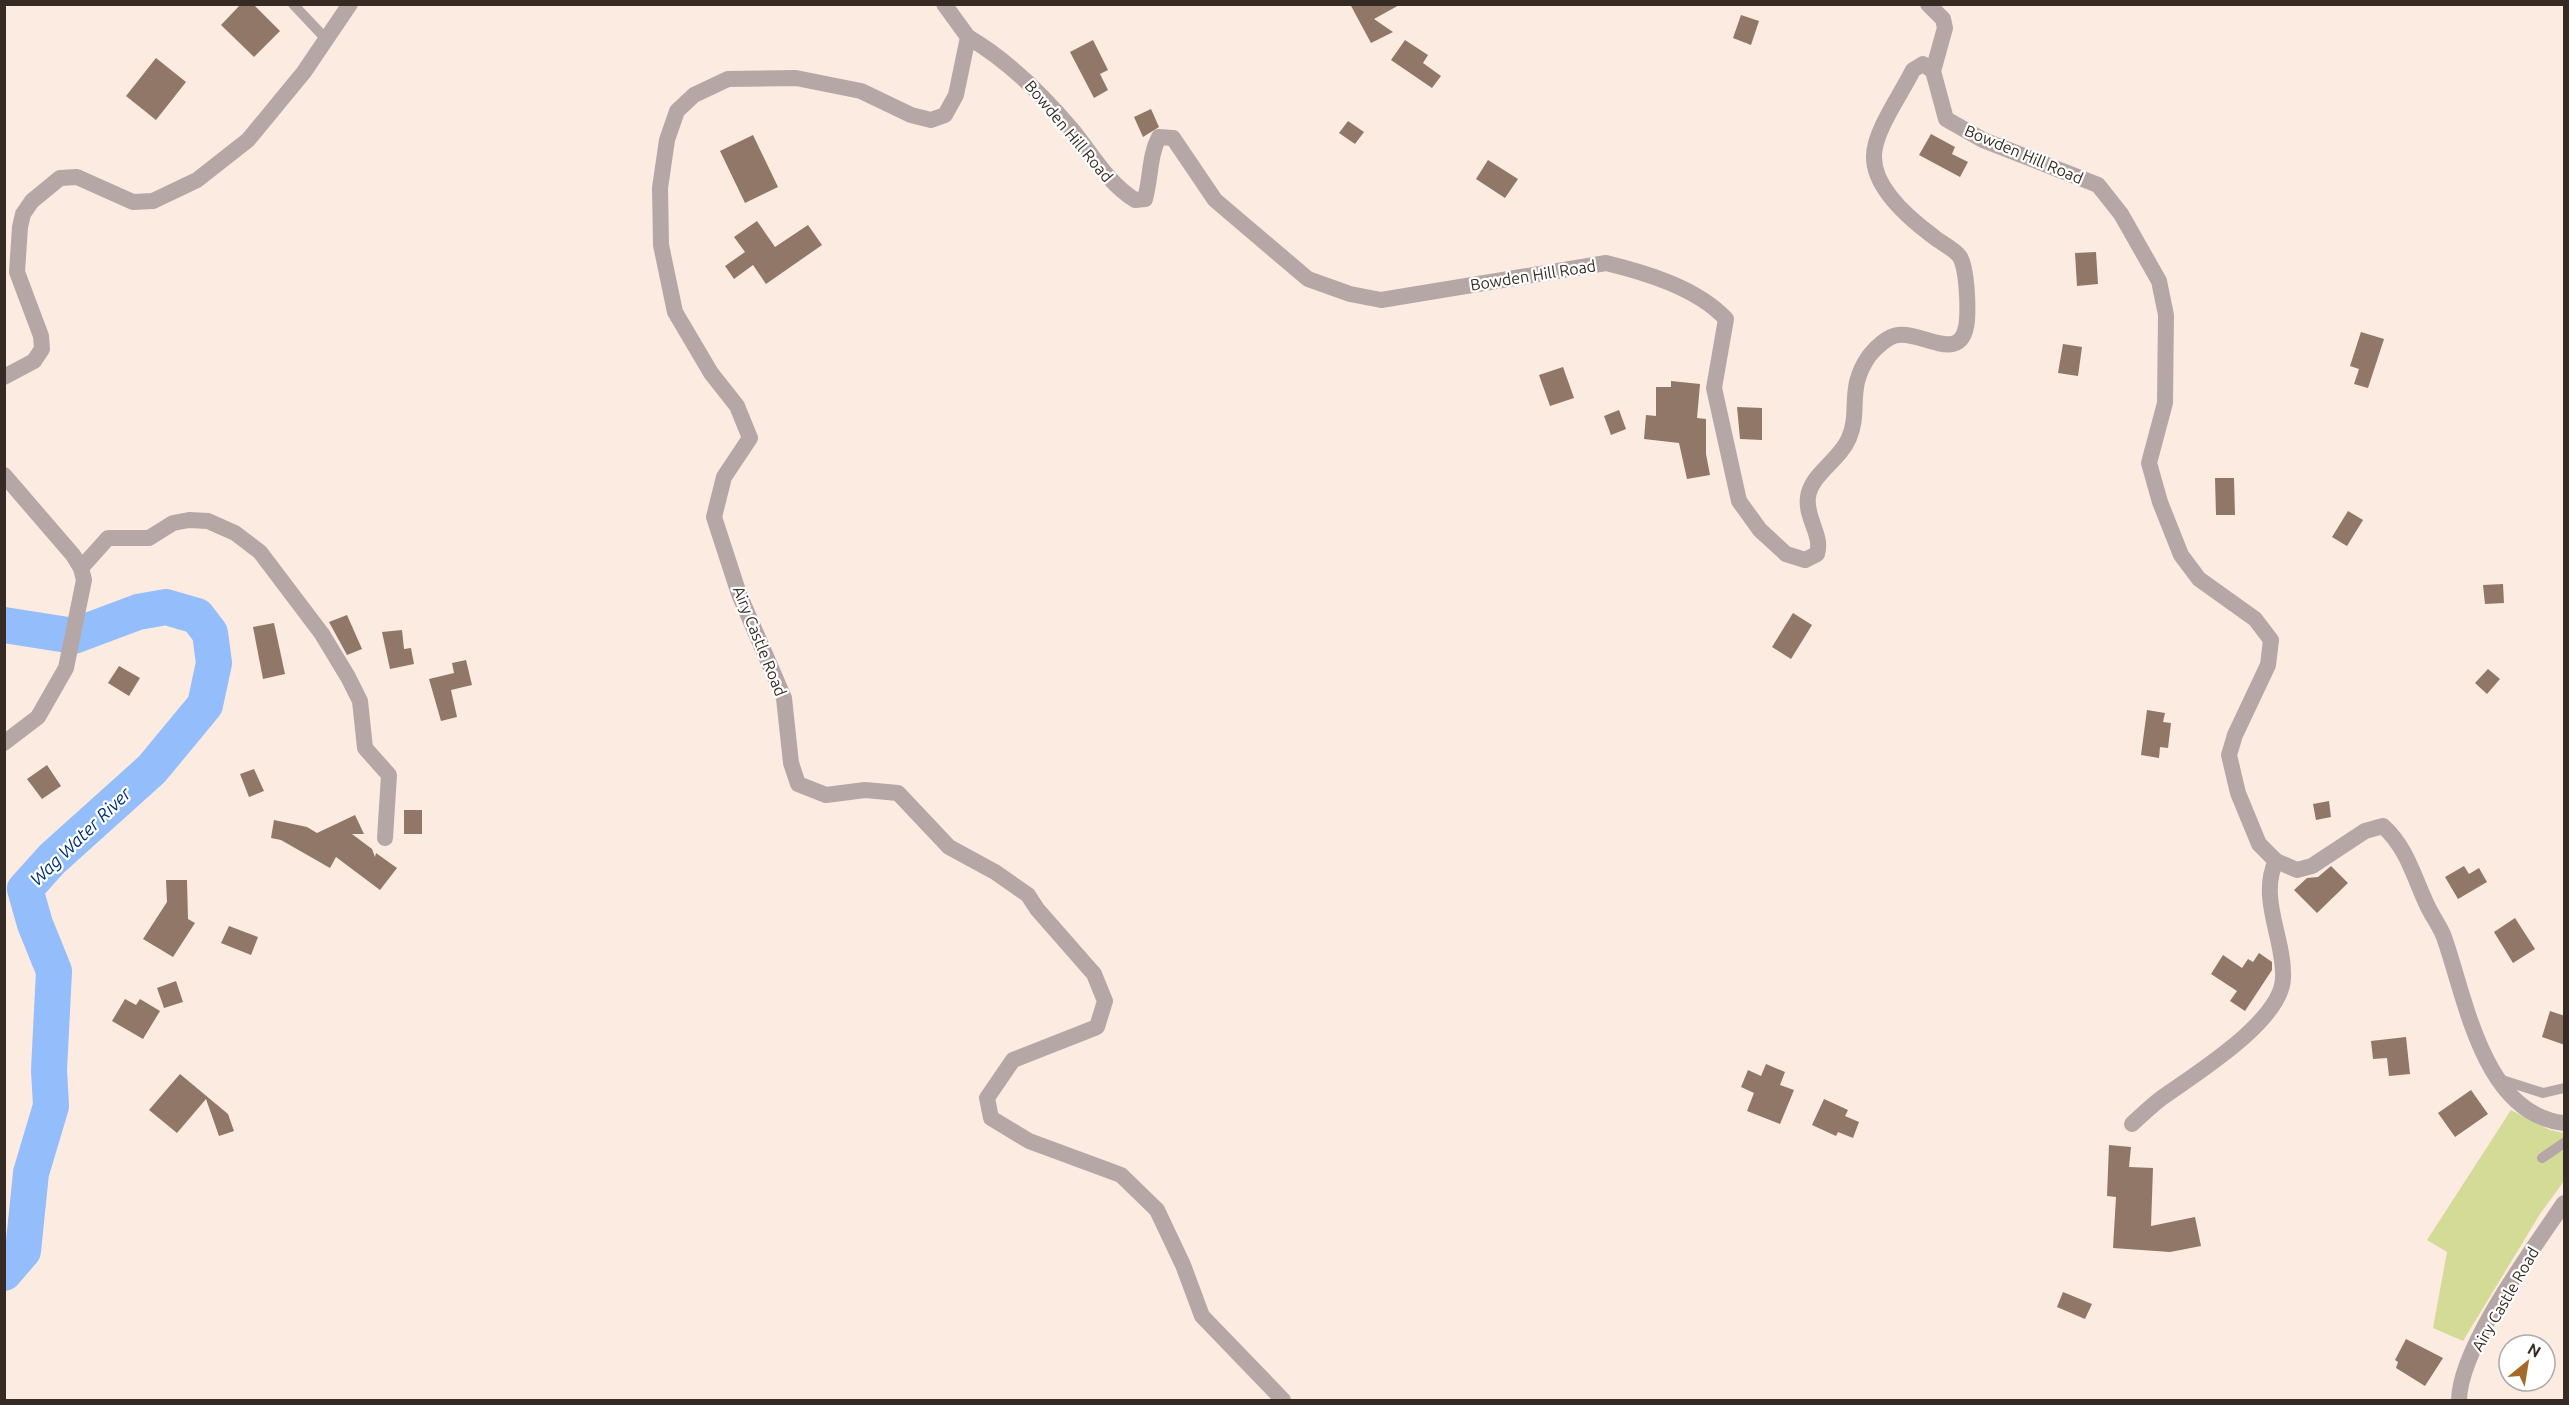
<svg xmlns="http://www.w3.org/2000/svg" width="2569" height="1405" font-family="Ubuntu,sans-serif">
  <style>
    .green { fill: #d4db96 }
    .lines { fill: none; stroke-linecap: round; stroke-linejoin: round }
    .river { stroke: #94bdfb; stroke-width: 36 }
    .building { fill: #907767 }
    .service { stroke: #b6a7a7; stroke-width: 10 }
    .minor { stroke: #b6a7a7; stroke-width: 16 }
    .labels { text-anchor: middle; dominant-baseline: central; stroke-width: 4.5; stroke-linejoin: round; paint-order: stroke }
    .street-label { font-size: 16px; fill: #352b24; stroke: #fff }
    .water-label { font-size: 18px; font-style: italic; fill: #003379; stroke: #fff }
  </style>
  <rect width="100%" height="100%" fill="#fcebe0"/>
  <polygon class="green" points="2511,1110 2550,1130 2564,1133 2564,1181 2540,1214 2463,1341 2433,1328 2447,1252 2427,1240"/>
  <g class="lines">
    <polyline class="river" points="4,625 74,636 138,612 166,607 197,616 210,633 214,663 205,705 152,769 52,859 25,889 35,924 54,971 49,1070 51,1106 31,1173 23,1251 4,1273"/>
  </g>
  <g class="building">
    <polygon points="241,4 253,4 280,31 254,57 221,25"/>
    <polygon points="1350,4 1401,4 1374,19 1393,32 1371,43"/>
    <polygon points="1741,15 1759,21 1751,45 1733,38"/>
    <polygon points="1093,40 1108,70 1100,74 1108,90 1094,98 1070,52"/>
    <polygon points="1405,40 1428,55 1423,63 1441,76 1432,88 1391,60"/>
    <polygon points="156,58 186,82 156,120 126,96"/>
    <polygon points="1151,109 1159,127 1143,137 1134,117"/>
    <polygon points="1348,121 1364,132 1355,144 1339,133"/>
    <polygon points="1931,134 1955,147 1952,154 1968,162 1960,177 1919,155"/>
    <polygon points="753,135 778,187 745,203 720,151"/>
    <polygon points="1488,160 1518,179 1505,198 1476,179"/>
    <polygon points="757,221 775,247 808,225 822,245 766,284 753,265 734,279 725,266 745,252 734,237"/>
    <polygon points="2096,252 2098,284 2077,286 2075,253"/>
    <polygon points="2361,332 2384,339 2368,388 2354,384 2359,369 2350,366"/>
    <polygon points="2063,344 2082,347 2078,376 2058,373"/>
    <polygon points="1563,367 1574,398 1550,406 1539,375"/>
    <polygon points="1671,381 1700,384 1697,418 1706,419 1706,454 1710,475 1687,479 1679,443 1644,439 1646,415 1656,416 1656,387 1671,387"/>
    <polygon points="1737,407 1762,408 1762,440 1740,439"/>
    <polygon points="1619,410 1626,429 1611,435 1604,416"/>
    <polygon points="2215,478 2234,478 2235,515 2216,515"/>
    <polygon points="2348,511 2363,520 2347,546 2332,537"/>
    <polygon points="2503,584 2504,603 2485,604 2483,585"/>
    <polygon points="1793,613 1812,625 1791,659 1772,647"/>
    <polygon points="347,615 362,649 347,655 329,622"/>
    <polygon points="274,623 285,674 263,679 253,627"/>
    <polygon points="402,630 404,649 411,648 414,664 390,669 382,632"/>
    <polygon points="466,660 472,685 451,690 457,717 441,721 429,679 454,673 452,663"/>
    <polygon points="119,666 140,678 129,696 108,683"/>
    <polygon points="2488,669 2500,679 2487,694 2475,683"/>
    <polygon points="2147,710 2165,713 2163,722 2171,723 2168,748 2160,747 2159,758 2141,755"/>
    <polygon points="47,765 61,786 42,799 27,779"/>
    <polygon points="254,769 264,791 249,797 240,774"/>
    <polygon points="2329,801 2331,817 2316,820 2313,804"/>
    <rect x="404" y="810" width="18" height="24"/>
    <polygon points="355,815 364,834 352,834 372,849 375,857 376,853 397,868 380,890 336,857 330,868 281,840 271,838 274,820 307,827 317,833"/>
    <polygon points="2331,866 2348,883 2317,913 2294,890 2307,878 2318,877"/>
    <polygon points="2464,866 2469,874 2479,868 2487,882 2458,899 2445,877"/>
    <polygon points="166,880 187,880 188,919 195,923 173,957 143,939 167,902"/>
    <polygon points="2515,918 2535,949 2513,963 2494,932"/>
    <polygon points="229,926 258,937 251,955 221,943"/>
    <polygon points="2259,953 2272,962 2272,970 2245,1011 2230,1001 2237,991 2211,974 2223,955 2242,968 2248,959 2253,962"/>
    <polygon points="176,981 183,1002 164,1008 157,988"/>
    <polygon points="125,999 136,1005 140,999 160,1011 143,1039 112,1021"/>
    <polygon points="2550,1011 2565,1016 2565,1045 2542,1037"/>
    <polygon points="2406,1037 2410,1074 2389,1076 2387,1058 2373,1059 2371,1041"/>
    <polygon points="1766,1064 1785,1072 1780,1085 1794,1090 1780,1124 1747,1111 1754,1093 1741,1087 1748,1070 1761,1076"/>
    <polygon points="180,1074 228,1114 234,1131 219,1136 206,1099 177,1133 149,1110"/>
    <polygon points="2471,1090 2488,1114 2455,1137 2438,1113"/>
    <polygon points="1824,1099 1848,1110 1845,1116 1859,1122 1853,1138 1838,1132 1836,1136 1812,1125"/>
    <polygon points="2109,1145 2131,1147 2129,1167 2153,1168 2151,1226 2195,1217 2201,1246 2170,1252 2113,1248 2116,1197 2107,1196"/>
    <polygon points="2063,1292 2092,1304 2085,1319 2057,1307"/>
    <polygon points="2406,1339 2443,1358 2425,1386 2396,1368 2398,1362 2395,1360"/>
  </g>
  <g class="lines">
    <g class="service">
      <polyline points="293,4 325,38"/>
      <polyline points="2502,1080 2543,1093 2564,1088"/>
      <polyline points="2542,1158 2564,1143"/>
    </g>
    <g class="minor">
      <polyline points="944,4 968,37 956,95 945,115 931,120 911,115 861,91 796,78 728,79 694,95 677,111 667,140 660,188 661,245 675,312 711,373 737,406 750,438 724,477 714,517 739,594 784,698 791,763 798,784 826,795 865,790 898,793 949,847 995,872 1028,895 1037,909 1094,974 1105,1001 1097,1027 1013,1060 987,1098 991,1118 1029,1141 1121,1175 1157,1210 1183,1265 1202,1316 1283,1400"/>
      <polyline points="1928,4 1943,19 1945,28 1933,71"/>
      <path d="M968 37C1009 61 1043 95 1074 132 1093 156 1109 184 1135 200L1145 199C1151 178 1149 156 1159 137L1173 138 1215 200 1308 279 1350 294 1381 300 1606 263C1647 273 1697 288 1726 319L1714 388 1739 501 1760 530 1786 554 1805 560 1817 554C1823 535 1805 518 1808 497 1811 474 1840 460 1849 438 1861 410 1846 389 1869 356 1875 348 1888 336 1898 335 1923 331 1963 367 1967 320 1968 305 1967 269 1960 257 1955 249 1941 243 1934 237 1911 220 1873 188 1874 156 1874 131 1902 93 1913 70L1923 64 1933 71 1946 119 1983 140 2098 185 2121 214 2159 281 2166 315 2165 403 2149 463 2160 502 2181 555 2199 579 2255 619 2271 640 2268 665 2235 735 2229 755 2238 793 2259 844 2276 861 2297 870 2312 866 2365 831 2383 826C2407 848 2413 875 2427 905 2432 916 2440 926 2444 937 2466 999 2483 1114 2564 1123"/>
      <polyline points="4,377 34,361 42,349 41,336 17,272 20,227 23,214 32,201 60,178 77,177 133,202 153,201 197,180 248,140 304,72 350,4"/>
      <polyline points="4,475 73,555 81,568 84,580 66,668 38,717 4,743"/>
      <polyline points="81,568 108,538 149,538 173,523 189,520 208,521 235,533 260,552 322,634 348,677 360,701 365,748 389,775 385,838"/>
      <path d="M2132 1124C2142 1115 2152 1105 2163 1097 2195 1074 2282 1021 2283 978 2285 940 2258 898 2276 861"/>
      <path d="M2459 1400C2460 1347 2533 1249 2564 1203"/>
    </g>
  </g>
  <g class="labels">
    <g class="street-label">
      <text transform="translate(1069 131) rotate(50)">Bowden Hill Road</text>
      <text transform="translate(2024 154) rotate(23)">Bowden Hill Road</text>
      <text transform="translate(1533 275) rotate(-9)">Bowden Hill Road</text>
      <text transform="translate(760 641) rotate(68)">Airy Castle Road</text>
      <text transform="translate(2505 1299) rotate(-60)">Airy Castle Road</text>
    </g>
    <g class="water-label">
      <text transform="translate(80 836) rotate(-44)">Wag Water River</text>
    </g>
  </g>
  <rect width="2569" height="1405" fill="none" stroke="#352b24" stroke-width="12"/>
  <g transform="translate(2527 1363) rotate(30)"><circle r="28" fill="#ffffff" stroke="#aeaaa7" stroke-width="1.5"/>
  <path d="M0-4.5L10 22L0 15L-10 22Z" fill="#a36a28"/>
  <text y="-9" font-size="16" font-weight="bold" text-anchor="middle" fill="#352b24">N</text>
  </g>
</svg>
